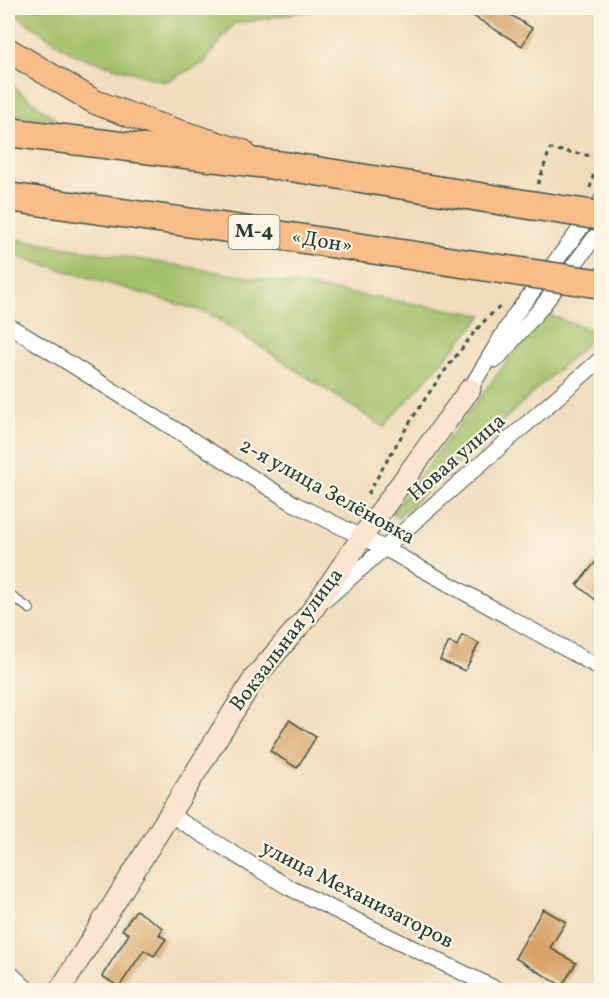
<svg xmlns="http://www.w3.org/2000/svg" width="609" height="998" font-family="Vollkorn,serif">
  <style>
    .green { fill: #a2bf67; stroke: #607e4e; stroke-width: 1.5 }
    .building { fill: #d6a064 }
    .lines { fill: none; stroke-linecap: round; stroke-linejoin: round }
    .lane-casing { stroke: #3e5548; stroke-width: 10 }
    .street-casing { stroke: #3e5548; stroke-width: 17 }
    .secondary-casing { stroke: #3e5548; stroke-width: 23 }
    .primary-casing { stroke: #3e5548; stroke-width: 26 }
    .highway-casing { stroke: #3e5548; stroke-width: 31 }
    .path { stroke: #3e5548; stroke-width: 3; stroke-dasharray: 4.5 4.5; stroke-linecap: butt }
    .lane { stroke: #fff; stroke-width: 8 }
    .street { stroke: #fff; stroke-width: 15 }
    .secondary { stroke: #fce5d0; stroke-width: 21 }
    .primary { stroke: #f8bd89; stroke-width: 24 }
    .highway { stroke: #f8bd89; stroke-width: 28 }
    .highway-bridge-casing { stroke: #3e5548; stroke-width: 31; stroke-linecap: butt }
    .highway-bridge { stroke: #f8bd89; stroke-width: 28 }
    .labels { text-anchor: middle; dominant-baseline: central; stroke-width: 4.5; stroke-linejoin: round; paint-order: stroke }
    .shield { fill: #fcf5e5; stroke: #617469; stroke-width: 1.5 }
    .shield-label { font-size: 20px; font-weight: bold; fill: #1f3d34 }
    .street-label { font-size: 21px; fill: #1f3d34; stroke: #fcf5e5 }
  </style>
  <rect width="100%" height="100%" fill="#fcf5e5"/>
  <filter id="ink" filterUnits="userSpaceOnUse"><feTurbulence type="fractalNoise" baseFrequency=".0167" numOctaves="2"/><feDisplacementMap in="SourceGraphic" scale="12" xChannelSelector="R" yChannelSelector="G"/><feConvolveMatrix kernelMatrix="1 2 1 2 8 2 1 2 1" color-interpolation-filters="sRGB"/></filter>
  <filter id="wash" filterUnits="userSpaceOnUse"><feTurbulence type="fractalNoise" baseFrequency=".008" numOctaves="4" result="noise"/><feDisplacementMap in="SourceGraphic" scale="24" xChannelSelector="R" yChannelSelector="G"/><feGaussianBlur stdDeviation="1.35" result="paint"/><feColorMatrix in="noise" values="0 0 0 0 0 0 0 0 0 0 0 0 0 0 0 0 0 1.4 0 .05"/><feComposite in="paint" operator="in"/></filter>
  <g filter="url(#wash)">
    <rect width="100%" height="100%" fill="#f1dbbb"/>
    <g class="green">
      <polygon points="8,8 326,8 233,24 204,63 165,82 77,56 8,10"/>
      <polygon points="8,82 56,120 8,114"/>
      <polygon points="8,238 483,315 384,427 209,313 8,254"/>
      <polygon points="544,313 598,333 398,517 392,513"/>
    </g>
    <g id="blocks">
      <g class="building">
        <polygon points="460,8 499,8 532,28 522,46"/>
        <polygon points="602,554 602,605 577,585"/>
        <polygon points="462,635 479,643 465,671 440,660 449,642 457,646"/>
        <polygon points="289,720 316,737 297,768 270,751"/>
        <polygon points="543,909 566,922 550,948 576,963 562,986 515,958"/>
        <polygon points="136,910 163,928 159,935 166,939 154,956 144,950 119,987 102,976 129,934 122,930"/>
      </g>
    </g>
  </g>
  <g filter="url(#ink)">
    <use href="#blocks" fill-opacity="0" stroke="#3e5548" stroke-width="1.5"/>
    <g class="lines">
      <g class="lane-casing">
        <polyline id="lane" points="8,594 30,609"/>
      </g>
      <g class="street-casing">
        <g id="street">
          <polyline points="8,325 293,503 386,549 602,669"/>
          <polyline points="496,360 540,309 602,228"/>
          <polyline points="470,389 514,316 602,200"/>
          <polyline points="326,599 602,358"/>
          <polyline points="169,814 288,887 498,990"/>
          <polyline points="8,971 28,990"/>
        </g>
      </g>
      <g class="secondary-casing">
        <polyline id="secondary" points="60,990 255,677 311,612 362,537 470,389"/>
      </g>
      <g class="primary-casing">
        <polyline id="primary" points="8,50 95,102 154,124 243,152"/>
      </g>
      <g class="highway-casing">
        <g id="highway">
          <polyline points="8,132 291,167 530,205"/>
          <polyline points="8,197 271,234 501,269"/>
        </g>
      </g>
      <g class="path">
        <polyline points="538,184 550,149 598,157"/>
        <polyline points="590,188 598,157 602,152"/>
        <polyline points="600,343 601,305"/>
        <path d="M368 494C396 444 424 396 460 351 472 335 484 319 500 307"/>
      </g>
      <use href="#lane" class="lane"/>
      <use href="#street" class="street"/>
      <use href="#secondary" class="secondary"/>
      <use href="#primary" class="primary"/>
      <use href="#highway" class="highway"/>
      <g class="highway-bridge-casing">
        <g id="highway-bridge">
          <polyline points="530,205 602,216"/>
          <polyline points="501,269 602,284"/>
        </g>
      </g>
      <use href="#highway-bridge" class="highway-bridge"/>
    </g>
  </g>
  <g class="labels">
    <rect class="shield" x="228.5" y="215" width="51" height="34" rx="4.5"/>
    <g class="shield-label">
      <text x="254" y="232">М-4</text>
    </g>
    <g class="street-label">
      <text transform="translate(322 242) rotate(9)">«Дон»</text>
      <text transform="translate(457 458) rotate(-41)">Новая улица</text>
      <text transform="translate(327 492) rotate(29)">2-я улица Зелёновка</text>
      <text transform="translate(287 640) rotate(-53)">Вокзальная улица</text>
      <text transform="translate(357 895) rotate(27)">улица Механизаторов</text>
    </g>
  </g>
  <rect width="609" height="998" fill="none" stroke="#fcf5e5" stroke-width="30"/>
</svg>
